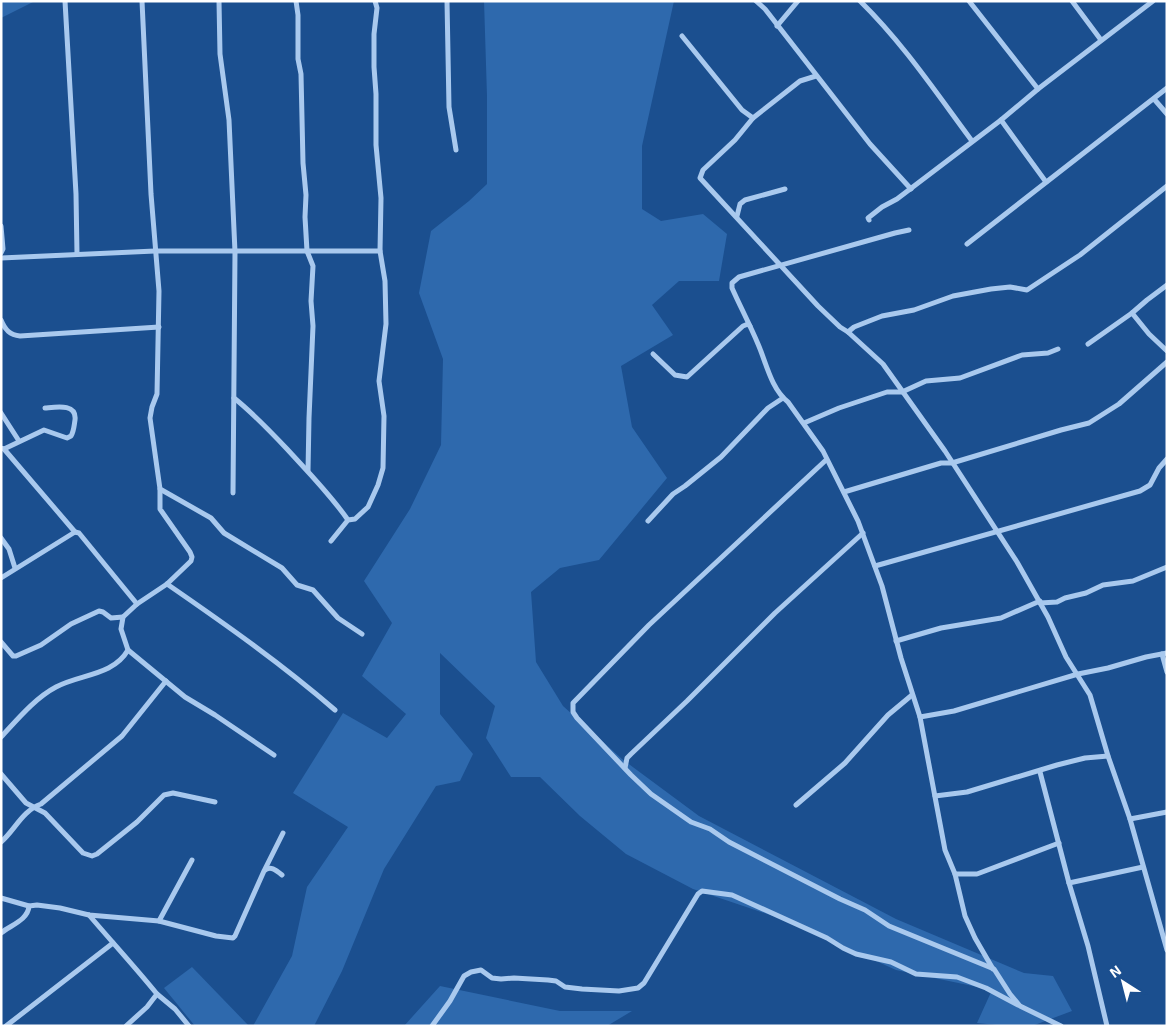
<svg xmlns="http://www.w3.org/2000/svg" width="1168" height="1027" font-family="'Exo 2',sans-serif">
  <style>
    .green { fill: #2e69ad }
    .lines { fill: none; stroke-linecap: round; stroke-linejoin: round }
    .minor { stroke: #a9c9ee; stroke-width: 5 }
  </style>
  <rect width="100%" height="100%" fill="#1b4f8f"/>
  <g class="green">
    <polygon points="1,1 35,1 1,18"/>
    <polygon points="484,1 674,1 642,146 642,209 661,221 703,214 727,234 719,281 679,281 652,305 673,335 621,366 632,427 667,478 599,560 560,568 531,592 536,662 563,706 622,759 699,816 896,919 1024,973 1053,976 1072,1011 1032,1026 1006,1026 977,1023 992,990 896,970 785,920 693,889 626,854 580,816 540,777 511,777 486,738 495,706 440,653 440,714 473,754 460,781 436,786 384,869 342,971 314,1026 253,1026 292,956 307,887 348,827 293,793 343,713 387,738 406,714 362,676 392,623 364,581 410,509 441,445 443,359 419,293 431,231 469,201 487,184 487,96"/>
    <polygon points="192,967 249,1026 195,1026 164,988"/>
    <polygon points="440,986 560,1011 632,1011 607,1026 404,1026"/>
  </g>
  <g class="lines">
    <g class="minor">
      <polyline points="65,1 76,194 77,254"/>
      <polyline points="142,1 151,194 159,291 157,394 152,407 150,418 160,489 211,518 224,533 282,568 297,585 313,590 338,618 362,634"/>
      <polyline points="219,1 220,54 229,120 235,252 233,493"/>
      <polyline points="296,1 298,15 298,59 301,74 303,163 306,195 305,217 307,251 313,266 311,301 313,326 309,418 308,471"/>
      <polyline points="447,1 449,107 456,150"/>
      <polyline points="756,1 765,9 870,144 911,189"/>
      <path d="M860 1C903 43 937 94 972 141"/>
      <polyline points="969,1 1038,89"/>
      <polyline points="1072,1 1101,40"/>
      <polyline points="777,26 798,1"/>
      <polyline points="682,36 742,110 753,118 800,81 816,76"/>
      <polyline points="1154,99 1167,114"/>
      <polyline points="753,118 735,140 703,170 700,178 818,306 840,327 848,332 883,364 945,451 1017,562 1048,617 1066,657 1090,695 1108,756 1130,819 1167,950"/>
      <polyline points="1046,182 1001,120 1038,89 1153,1"/>
      <polyline points="737,216 740,204 745,200 785,189"/>
      <polyline points="869,220 868,218 882,207 897,199 1001,120"/>
      <polyline points="1,226 3,249 1,253"/>
      <path d="M909 230 895 233 739 277 732 283V288C740 306 750 325 758 344 766 362 771 389 788 402L823 451 858 521 882 586 901 658 920 717 945 850 955 874 965 916 975 938 993 969"/>
      <polyline points="967,244 1167,88"/>
      <polyline points="1,258 155,251 380,251"/>
      <polyline points="1132,313 1149,334 1167,351"/>
      <path d="M1 320C5 330 10 335 20 336L159 327"/>
      <polyline points="848,332 854,327 882,316 914,310 953,296 991,289 1010,287 1027,290 1080,255 1167,186"/>
      <polyline points="1088,344 1132,313 1147,300 1167,285"/>
      <polyline points="653,354 675,375 687,377 743,326 748,324 750,326"/>
      <path d="M234 398C253 413 270 431 287 449 308 472 330 494 348 520"/>
      <polyline points="1,413 19,441"/>
      <polyline points="804,423 839,408 887,392 902,392 926,381 960,378 1022,355 1048,353 1058,349"/>
      <path d="M1 448 4 449 44 430 67 438 71 436C74 431 74 426 75 420 77 403 56 407 45 408"/>
      <polyline points="4,449 75,532"/>
      <polyline points="826,460 649,625 573,703 573,712 577,718 631,775 651,794 691,822 710,829 729,842 840,899 865,910 889,926 994,969 1010,994 1020,1006 1061,1026"/>
      <polyline points="844,492 941,463 952,463 1061,430 1089,423 1119,404 1167,362"/>
      <polyline points="648,521 673,494 685,486 721,457 768,408 783,398"/>
      <polyline points="1,538 9,549 15,568"/>
      <polyline points="331,541 348,520 355,519 368,507 378,485 383,468 384,416 379,381 386,324 385,281 380,251 381,198 376,145 376,94 374,67 374,34 377,8 375,1"/>
      <polyline points="875,566 1140,491 1150,485 1159,468 1167,459"/>
      <polyline points="1,578 75,532 79,533 137,604"/>
      <path d="M167 584C225 624 282 664 335 710"/>
      <polyline points="1040,603 1057,602 1065,598 1086,593 1103,585 1133,581 1167,567"/>
      <polyline points="896,641 941,628 1001,618 1040,601"/>
      <polyline points="1,642 13,656 16,656 41,645 71,624 99,611 103,612 111,618 123,617"/>
      <polyline points="128,650 185,697 215,715 274,755"/>
      <polyline points="1162,654 1167,672"/>
      <polyline points="920,717 954,711 1078,674 1108,668 1146,657 1167,653"/>
      <path d="M1 737C17 720 35 698 56 687 80 674 113 676 128 650L121 629 123 617 137 604 167 584 191 561 192 557 190 552 160 509V489"/>
      <polyline points="625,768 627,758 631,754 687,701 775,613 863,533"/>
      <polyline points="1040,772 1069,883 1088,946 1107,1026"/>
      <polyline points="1,774 26,803 45,813 83,853 92,856 97,854 137,822 164,795 173,793 215,802"/>
      <polyline points="935,796 967,792 1057,765 1085,758 1108,756"/>
      <polyline points="796,805 845,763 888,715 912,695"/>
      <polyline points="1130,819 1167,812"/>
      <path d="M1 842C15 830 22 811 41 804L122 736 166 681"/>
      <polyline points="265,869 283,833"/>
      <polyline points="955,874 977,874 1059,843"/>
      <polyline points="1069,883 1143,867"/>
      <path d="M1 898 29 906 37 905 60 908 89 915 159 921 216 936 233 938 235 936 264 871C270 865 276 870 282 875"/>
      <path d="M89 915C112 942 135 967 157 994L147 1007 126 1026"/>
      <polyline points="159,921 192,860"/>
      <path d="M1 933C11 925 28 920 29 906"/>
      <polyline points="157,994 175,1009 189,1026"/>
      <polyline points="6,1026 113,943"/>
      <polyline points="432,1026 450,1001 464,976 471,972 481,970 492,978 501,979 514,978 548,980 556,981 565,987 582,989 619,991 638,988 644,983 698,894 702,891 732,895 827,938 843,948 856,954 891,962 916,974 957,977 986,988 1018,1005"/>
    </g>
  </g>
  <rect width="1168" height="1027" fill="none" stroke="#ffffff" stroke-width="5"/>
  <g transform="translate(1123 982) rotate(324)" stroke="#1b4f8f" stroke-width="4" paint-order="stroke">
  <path d="M0-4L9 19L0 12L-9 19Z" fill="#ffffff"/>
  <text y="-8" font-size="14" font-weight="bold" text-anchor="middle" fill="#ffffff">N</text>
  </g>
</svg>
